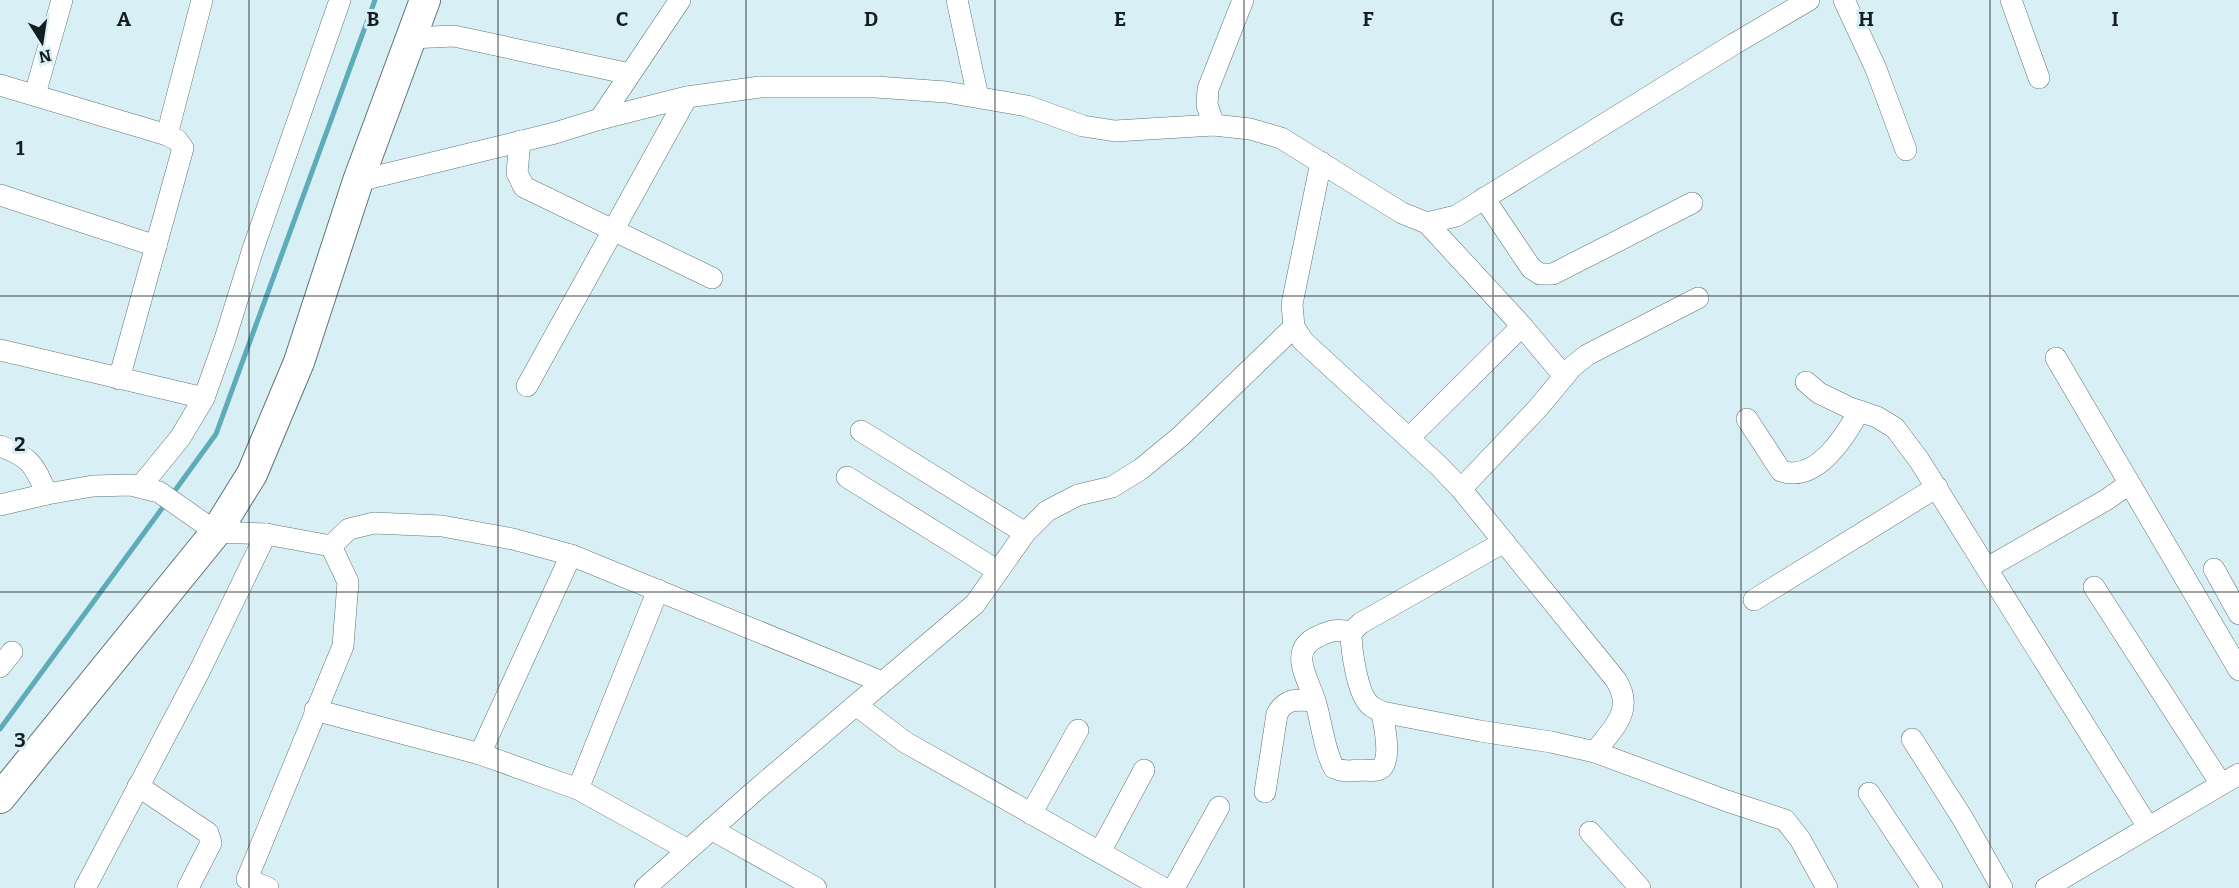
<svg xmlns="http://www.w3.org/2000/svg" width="2239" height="888" font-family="Bitter,serif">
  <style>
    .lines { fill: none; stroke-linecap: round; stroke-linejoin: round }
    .stream { stroke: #5eabb9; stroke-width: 5 }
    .street-casing { stroke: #5f7478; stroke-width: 22 }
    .secondary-casing { stroke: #5f7478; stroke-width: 32 }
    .street { stroke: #fff; stroke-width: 21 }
    .secondary { stroke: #fff; stroke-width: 30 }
    .grid { fill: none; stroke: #141d1f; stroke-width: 1.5; stroke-opacity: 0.55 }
    .grid-label { font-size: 20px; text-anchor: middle; font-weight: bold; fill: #141d1f; stroke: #d8f0f5; stroke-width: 6; stroke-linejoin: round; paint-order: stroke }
  </style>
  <rect width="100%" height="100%" fill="#d8f0f5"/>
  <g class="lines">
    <g class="stream">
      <polyline points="171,496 216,434 375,0"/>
      <polyline points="0,729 166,503"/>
    </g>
    <g class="street-casing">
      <g id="street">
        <polyline points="957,0 978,97"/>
        <polyline points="1844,0 1876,69 1906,150"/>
        <polyline points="2011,0 2039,78"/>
        <polyline points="410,38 454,36 630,74"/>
        <polyline points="0,85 167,135 202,0"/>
        <polyline points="35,94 62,0"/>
        <polyline points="600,119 680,0"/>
        <polyline points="1214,125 1207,105 1208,89 1243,0"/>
        <polyline points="520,141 517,173 524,187 712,278"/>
        <path d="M1321 162 1292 304 1294 327 1303 341 1439 466 1461 489 1616 680C1635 711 1613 728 1595 752"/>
        <polyline points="358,181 555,133 600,119 687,97 760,87 876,87 946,92 1027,106 1083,126 1115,131 1214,125 1250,129 1281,138 1402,213 1427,223 1456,216 1734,44 1809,0"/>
        <polyline points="0,195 156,246"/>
        <polyline points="1484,198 1531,268 1540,274 1553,274 1692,203"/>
        <polyline points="1427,223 1522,326 1564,376"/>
        <polyline points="0,350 204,398"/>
        <polyline points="2056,358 2239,670"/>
        <polyline points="119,379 183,148 177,140 167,135"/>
        <polyline points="1806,382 1819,393 1850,408 1877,417 1895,428 1919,460 2148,827"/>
        <polyline points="527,386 687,97"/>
        <path d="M1747 419 1781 471C1816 483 1845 437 1859 411"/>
        <polyline points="861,431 1025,533"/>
        <polyline points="1409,438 1522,326"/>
        <path d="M0 446C31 457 34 465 47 494"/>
        <polyline points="847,477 998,571"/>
        <polyline points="140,487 180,438 204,398 225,339 253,249 340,0"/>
        <polyline points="1461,489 1538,408 1572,367 1587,355 1698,298"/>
        <polyline points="0,505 47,494 93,486 131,485 159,492 216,532 266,534 331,546 348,582 343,646 247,879 268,888"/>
        <path d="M1504 542 1361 623 1351 632C1351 648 1357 694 1370 705 1373 708 1378 710 1382 712L1480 731 1551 742 1595 752 1727 801 1785 820 1800 839 1827 888"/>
        <polyline points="331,546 349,529 374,523 442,526 513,539 571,555 882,682"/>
        <polyline points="1987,568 2106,500 2129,484"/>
        <polyline points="2214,569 2239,614"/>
        <polyline points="2094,587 2221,784"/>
        <polyline points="1754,600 1937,487"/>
        <path d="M1351 632C1339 629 1331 630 1319 636 1286 650 1309 679 1316 704 1322 725 1324 749 1334 768 1343 772 1352 771 1362 770 1367 770 1373 771 1377 770 1394 766 1384 725 1382 712"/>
        <polyline points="0,667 12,652"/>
        <polyline points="856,705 905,742 1163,888"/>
        <polyline points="315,710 480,754 578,789 688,850"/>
        <polyline points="1912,739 1963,819 2002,888"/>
        <polyline points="480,754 571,555"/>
        <polyline points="138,786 208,833 211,843 188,888"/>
        <polyline points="578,789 658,590"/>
        <path d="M1265 792 1277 714C1286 697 1298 700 1315 701"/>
        <polyline points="1869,793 1932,888"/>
        <polyline points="1031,814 1078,730"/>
        <polyline points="711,829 816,888"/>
        <polyline points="1590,832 1640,888"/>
        <polyline points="1100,852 1144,770"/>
        <polyline points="85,888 200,670 266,534"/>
        <polyline points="645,888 757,789 975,604 1025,533 1047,511 1078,495 1112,487 1141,469 1181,436 1294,327"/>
        <polyline points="1174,888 1219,807"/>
        <polyline points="2046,888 2239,774"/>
      </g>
    </g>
    <g class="secondary-casing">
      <polyline id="secondary" points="0,798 216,532 252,474 299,362 358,181 425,0"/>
    </g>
    <use href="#street" class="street"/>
    <use href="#secondary" class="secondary"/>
  </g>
  <path class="grid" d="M249 0V888M498 0V888M746 0V888M995 0V888M1244 0V888M1493 0V888M1741 0V888M1990 0V888M0 296H2239M0 592H2239"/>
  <g class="grid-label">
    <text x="124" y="26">A</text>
    <text x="373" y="26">B</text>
    <text x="622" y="26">C</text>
    <text x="871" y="26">D</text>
    <text x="1120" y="26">E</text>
    <text x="1368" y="26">F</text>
    <text x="1617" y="26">G</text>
    <text x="1866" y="26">H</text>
    <text x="2115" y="26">I</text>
    <text x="20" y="155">1</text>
    <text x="20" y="451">2</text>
    <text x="20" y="747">3</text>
  </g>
  <g transform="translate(42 42) rotate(168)" stroke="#d8f0f5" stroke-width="4.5" paint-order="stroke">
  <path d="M0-4.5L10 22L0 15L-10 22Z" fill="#141d1f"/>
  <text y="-9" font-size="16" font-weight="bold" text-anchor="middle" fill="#141d1f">N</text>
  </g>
</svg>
